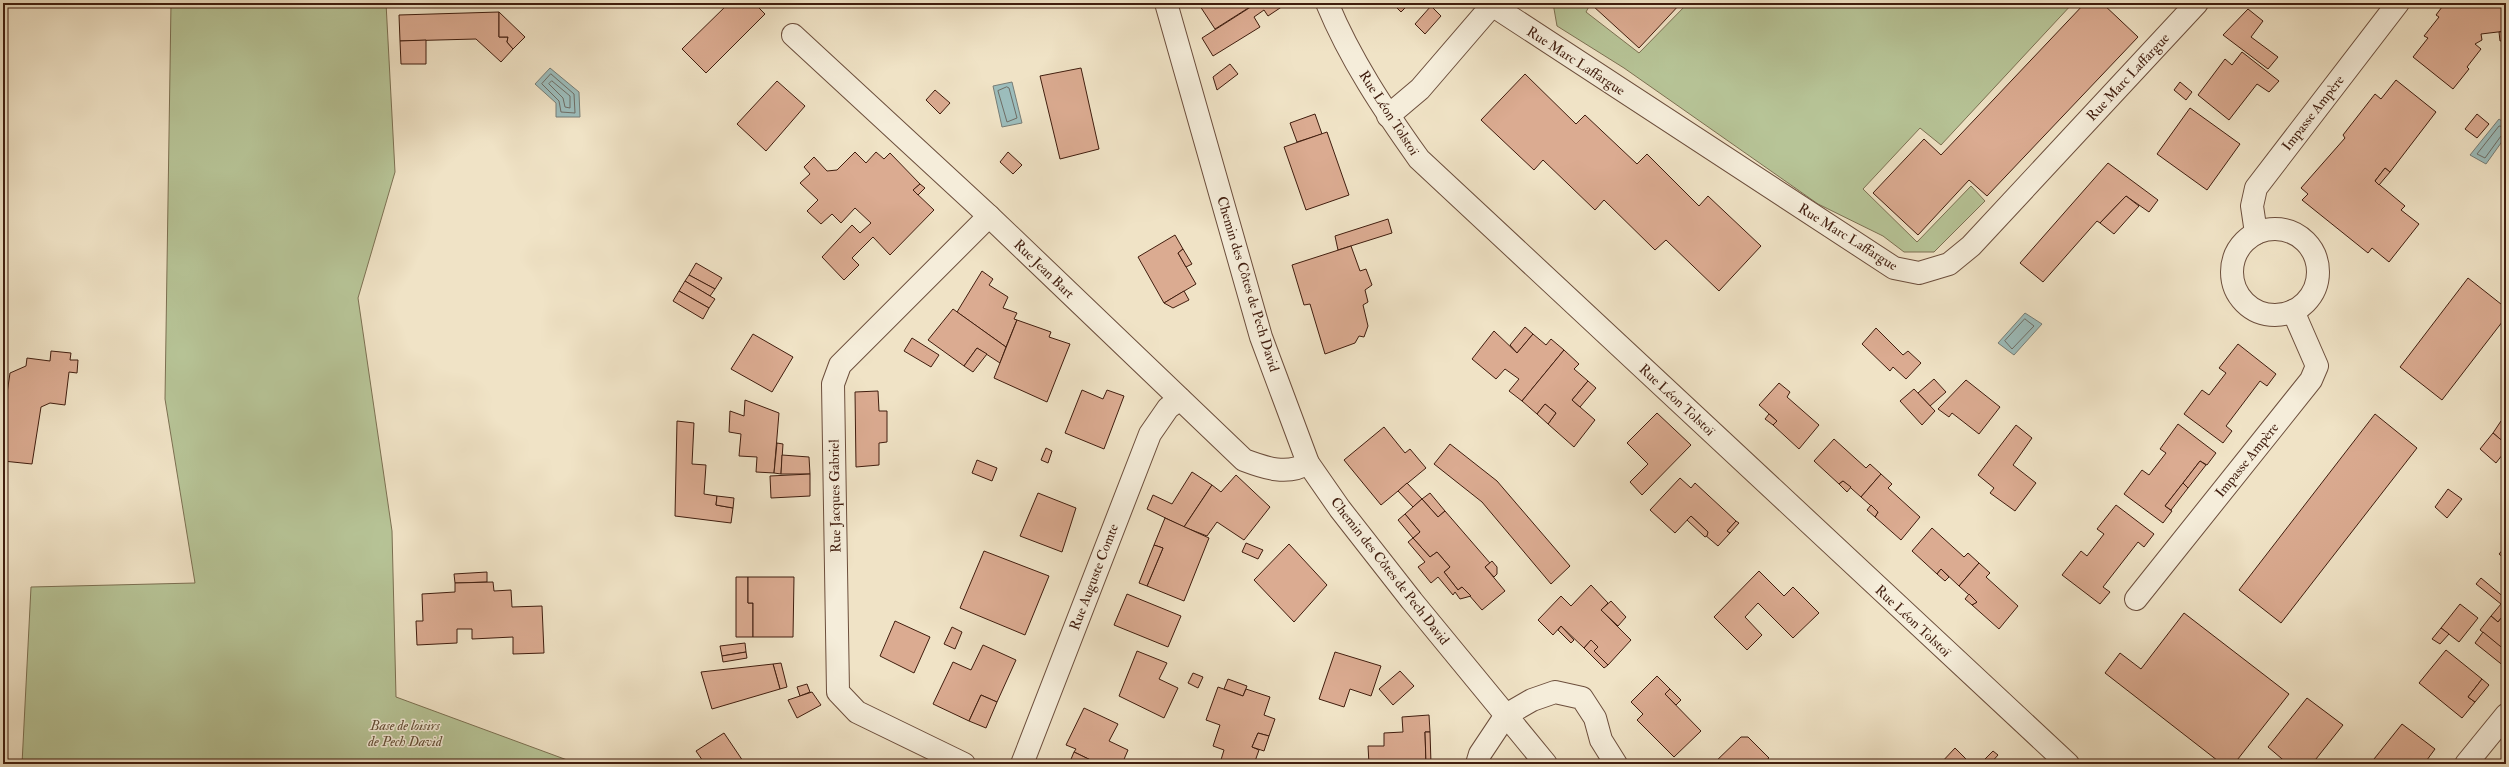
<svg xmlns="http://www.w3.org/2000/svg" width="2509" height="767" font-family="'IM FELL Double Pica',serif">
  <style>
    .green { fill: #b7c497; stroke: #7c7052 }
    .water { fill: #9cbdbc; stroke: #777d76 }
    .lines { fill: none; stroke-linecap: round; stroke-linejoin: round }
    .shore { stroke: #6e6d65; stroke-width: 1 }
    .building { fill: #dbab91; stroke: #401d0e }
    .street-casing { stroke: #6c4e3c; stroke-width: 24 }
    .street { stroke: #f5edda; stroke-width: 22 }
    .labels { text-anchor: middle; dominant-baseline: central; stroke-width: 3; stroke-linejoin: round; paint-order: stroke }
    .street-label { font-size: 14px; fill: #401d0e; stroke: #f5edda }
    .park-label { font-size: 14px; font-style: italic; fill: #644f37; stroke: #f5edda }
  </style>
  <rect width="100%" height="100%" fill="#f0e3c6"/>
  <filter id="stains"><feTurbulence type="fractalNoise" baseFrequency=".005" numOctaves="4"/><feColorMatrix values="0 0 0 0 .2 0 0 0 0 .09 0 0 0 0 .02 0 0 0 .5 -.17"/></filter>
  <radialGradient id="worn" r=".72"><stop offset=".6" stop-color="#630" stop-opacity="0"/><stop offset="1" stop-color="#630" stop-opacity=".3"/></radialGradient>
  <g class="green">
    <polygon points="171,3 386,3 395,172 358,298 392,531 396,697 578,764 22,764 31,587 195,583 165,399"/>
    <polygon points="1553,3 1591,3 1586,12 1639,53 1688,3 2073,3 1941,145 1920,128 1863,189 1917,242 1971,186 1985,201 1934,252 1904,252 1883,236 1818,204 1624,68 1557,26"/>
  </g>
  <g class="water">
    <polygon points="550,68 579,92 580,117 556,117 556,103 535,84"/>
    <polygon points="1012,82 1022,123 1002,127 993,86"/>
    <polygon points="2499,119 2506,124 2506,136 2486,164 2470,155"/>
    <polygon points="2025,313 2042,324 2014,355 1998,343"/>
  </g>
  <g class="lines">
    <g class="shore">
      <polygon points="551,74 574,94 575,113 561,112 559,101 542,84"/>
      <polygon points="552,81 570,96 570,108 565,107 563,98 549,84"/>
      <polygon points="1007,87 1009,88 1017,118 1007,122 998,91"/>
      <polyline points="2506,127 2499,126 2477,154 2485,158 2501,136 2506,134"/>
      <polygon points="2025,319 2034,326 2012,349 2005,341"/>
    </g>
  </g>
  <g class="building">
    <polygon points="729,3 754,3 765,14 706,73 682,49"/>
    <polygon points="1198,3 1252,3 1253,5 1215,29"/>
    <polygon points="1257,3 1286,4 1268,16 1264,10 1254,17 1260,27 1213,56 1202,38"/>
    <polygon points="1392,3 1410,3 1401,12"/>
    <polygon points="1596,3 1681,3 1639,48 1593,6"/>
    <polygon points="2085,3 2102,3 2138,37 1987,196 1969,180 1918,235 1873,193 1924,139 1941,155"/>
    <polygon points="2445,3 2506,3 2506,31 2481,34 2482,40 2475,44 2481,49 2467,67 2469,69 2453,89 2413,57 2428,38 2424,36 2439,17 2436,15"/>
    <polygon points="1431,6 1441,16 1425,34 1415,24"/>
    <polygon points="2248,9 2263,21 2251,37 2278,57 2268,69 2223,35"/>
    <polygon points="499,12 499,37 508,37 507,42 513,49 501,62 476,39 400,41 399,15"/>
    <polygon points="499,12 525,37 513,49 507,42 508,37 499,37"/>
    <polygon points="2506,31 2506,40 2500,41 2499,32"/>
    <polygon points="426,40 426,64 401,64 400,41"/>
    <polygon points="2242,52 2279,81 2269,92 2257,84 2229,120 2198,95 2225,59 2232,65"/>
    <polygon points="1230,64 1238,74 1217,90 1213,77"/>
    <polygon points="1081,68 1099,149 1060,159 1040,76"/>
    <polygon points="1525,74 1576,124 1585,115 1637,164 1647,154 1699,206 1708,196 1761,246 1719,291 1666,240 1655,250 1604,200 1595,210 1543,160 1534,170 1481,120"/>
    <polygon points="2396,80 2436,112 2390,172 2385,168 2375,181 2405,206 2401,210 2419,224 2389,262 2372,248 2368,253 2302,200 2308,194 2301,188 2345,138 2343,135 2375,94 2381,99"/>
    <polygon points="777,81 805,106 766,151 737,124"/>
    <polygon points="2180,82 2192,92 2186,100 2174,90"/>
    <polygon points="935,90 950,103 940,114 926,100"/>
    <polygon points="2190,108 2240,144 2207,190 2157,154"/>
    <polygon points="1315,114 1322,134 1297,142 1290,123"/>
    <polygon points="2477,114 2489,124 2477,138 2465,129"/>
    <polygon points="1327,132 1349,195 1306,210 1284,147"/>
    <polygon points="855,152 866,163 876,152 884,159 890,153 920,184 913,190 934,210 890,255 873,237 852,258 859,265 844,280 822,257 852,225 860,233 871,223 855,208 841,223 832,214 821,224 807,211 818,200 800,183 810,174 804,167 814,157 827,171 837,170"/>
    <polygon points="1008,152 1022,165 1013,174 1000,162"/>
    <polygon points="2108,163 2158,200 2149,212 2126,196 2100,223 2097,221 2043,282 2020,263"/>
    <polygon points="2385,168 2390,172 2379,185 2375,181"/>
    <polygon points="920,184 925,188 918,195 913,190"/>
    <polygon points="2126,196 2139,206 2114,234 2100,223"/>
    <polygon points="1388,219 1392,233 1338,250 1335,236"/>
    <polygon points="1175,235 1183,249 1178,253 1196,284 1164,303 1138,257"/>
    <polygon points="1351,246 1360,271 1366,269 1372,285 1365,290 1368,302 1363,305 1368,326 1364,337 1359,336 1355,343 1325,354 1310,304 1304,305 1292,265"/>
    <polygon points="1183,249 1192,264 1186,267 1178,253"/>
    <polygon points="696,263 722,278 715,289 689,275"/>
    <polygon points="982,271 993,279 989,285 1008,297 1003,308 1017,313 1014,319 1017,320 1006,347 957,312"/>
    <polygon points="689,275 715,289 710,296 685,281"/>
    <polygon points="2468,278 2506,308 2506,317 2442,400 2400,367"/>
    <polygon points="685,281 715,299 709,308 679,291"/>
    <polygon points="679,291 709,308 703,319 673,301"/>
    <polygon points="1184,291 1189,300 1173,308 1164,303"/>
    <polygon points="953,309 1006,347 1000,363 977,348 964,366 928,340"/>
    <polygon points="1017,320 1051,332 1049,337 1070,344 1047,402 994,378"/>
    <polygon points="1525,327 1533,334 1517,353 1510,345"/>
    <polygon points="1876,328 1903,355 1908,351 1921,363 1906,379 1893,367 1890,371 1862,344"/>
    <polygon points="1494,331 1517,353 1533,334 1546,345 1551,339 1564,350 1522,401 1509,391 1519,379 1505,369 1496,379 1472,359"/>
    <polygon points="753,334 793,357 772,392 731,369"/>
    <polygon points="912,338 939,355 931,367 904,351"/>
    <polygon points="2238,344 2276,374 2267,386 2260,381 2226,426 2232,431 2223,443 2184,414 2202,390 2209,395 2226,373 2219,368"/>
    <polygon points="977,348 987,354 973,372 964,366"/>
    <polygon points="1564,350 1579,364 1574,369 1588,381 1572,400 1595,420 1574,447 1548,424 1556,413 1545,404 1537,414 1522,401"/>
    <polygon points="51,351 71,353 70,360 78,360 77,373 69,372 65,405 50,403 41,407 32,464 3,461 3,421 10,373 26,366 27,358 50,361"/>
    <polygon points="1934,379 1946,392 1930,406 1918,393"/>
    <polygon points="1966,380 2000,407 1979,434 1952,413 1949,417 1938,409"/>
    <polygon points="1588,381 1596,388 1580,407 1572,400"/>
    <polygon points="1779,383 1790,392 1787,397 1819,425 1799,449 1773,425 1777,421 1759,405"/>
    <polygon points="1914,389 1935,411 1922,425 1900,401"/>
    <polygon points="1082,390 1103,399 1107,390 1124,396 1104,449 1065,433"/>
    <polygon points="878,391 879,411 887,411 887,442 879,443 879,465 856,467 855,392"/>
    <polygon points="745,400 779,413 774,473 756,472 757,457 739,456 741,434 729,432 730,411 744,416"/>
    <polygon points="1545,404 1556,413 1548,424 1537,414"/>
    <polygon points="1657,413 1691,445 1642,495 1630,482 1648,464 1627,443"/>
    <polygon points="1769,414 1777,421 1773,425 1765,419"/>
    <polygon points="2375,414 2417,448 2281,623 2239,590"/>
    <polygon points="677,421 694,423 692,464 706,465 704,494 717,496 716,505 733,508 731,523 675,516"/>
    <polygon points="2501,421 2506,424 2506,444 2493,433"/>
    <polygon points="2178,424 2216,453 2207,465 2200,461 2183,483 2165,506 2172,511 2163,523 2124,494 2142,470 2149,475 2166,453 2160,449"/>
    <polygon points="2016,425 2032,438 2013,465 2036,483 2015,511 1990,493 1994,488 1978,475"/>
    <polygon points="1384,427 1405,453 1410,449 1426,468 1381,505 1344,460"/>
    <polygon points="2493,433 2506,444 2506,450 2496,463 2480,449"/>
    <polygon points="1834,439 1866,468 1870,464 1881,474 1861,497 1843,481 1839,484 1814,461"/>
    <polygon points="777,443 783,444 781,474 774,473"/>
    <polygon points="1450,444 1497,481 1570,566 1551,584 1482,502 1434,464"/>
    <polygon points="1046,448 1052,451 1048,463 1041,460"/>
    <polygon points="782,455 809,457 810,474 781,474"/>
    <polygon points="977,460 997,468 992,481 972,473"/>
    <polygon points="2200,461 2206,465 2188,488 2183,483"/>
    <polygon points="1192,472 1212,485 1184,527 1147,509 1153,495 1172,504"/>
    <polygon points="810,474 810,496 771,498 770,476"/>
    <polygon points="1881,474 1892,484 1888,488 1920,517 1901,540 1875,517 1878,512 1861,497"/>
    <polygon points="1236,475 1270,507 1244,540 1217,522 1207,536 1184,527 1212,485 1221,492"/>
    <polygon points="1680,478 1691,488 1695,483 1736,521 1727,531 1730,533 1718,546 1705,535 1708,532 1691,516 1675,533 1650,510"/>
    <polygon points="1843,481 1851,487 1847,492 1839,484"/>
    <polygon points="1407,483 1422,499 1413,507 1398,491"/>
    <polygon points="2183,483 2188,488 2171,510 2165,506"/>
    <polygon points="2448,489 2462,499 2447,518 2435,507"/>
    <polygon points="1038,493 1076,508 1062,552 1020,536"/>
    <polygon points="1430,493 1445,511 1438,517 1422,499"/>
    <polygon points="717,496 734,498 733,508 716,505"/>
    <polygon points="1422,499 1438,517 1445,511 1490,563 1485,567 1505,591 1482,610 1462,587 1458,590 1444,572 1450,567 1437,552 1430,557 1413,538 1420,532 1405,514"/>
    <polygon points="1871,505 1878,512 1875,517 1867,510"/>
    <polygon points="2116,505 2154,534 2144,547 2138,542 2103,587 2110,592 2100,604 2062,575 2081,551 2087,556 2104,534 2097,529"/>
    <polygon points="1405,514 1420,532 1413,538 1398,520"/>
    <polygon points="1691,516 1708,532 1707,536 1705,537 1687,520"/>
    <polygon points="1165,518 1209,538 1184,601 1147,586 1163,548 1154,545"/>
    <polygon points="1736,521 1739,523 1730,533 1727,531"/>
    <polygon points="1932,528 1964,557 1968,553 1979,563 1959,586 1941,569 1937,574 1912,551"/>
    <polygon points="1413,538 1430,557 1437,552 1450,567 1444,572 1458,590 1462,587 1471,596 1460,599 1455,592 1453,595 1438,577 1431,583 1418,567 1425,562 1408,542"/>
    <polygon points="1246,543 1263,550 1258,559 1242,552"/>
    <polygon points="1289,544 1327,585 1294,622 1254,580"/>
    <polygon points="1154,545 1163,548 1147,586 1139,583"/>
    <polygon points="2506,546 2506,560 2499,554"/>
    <polygon points="984,551 1049,576 1025,635 960,608"/>
    <polygon points="1492,561 1497,567 1497,574 1494,577 1485,567"/>
    <polygon points="1979,563 1990,573 1986,577 2018,606 1999,629 1972,605 1977,602 1959,586"/>
    <polygon points="1941,569 1949,577 1945,581 1937,574"/>
    <polygon points="1759,571 1784,596 1793,587 1819,613 1793,638 1758,603 1745,617 1762,635 1747,650 1714,617"/>
    <polygon points="487,572 487,582 455,583 454,574"/>
    <polygon points="736,577 748,577 748,603 753,603 753,637 736,637"/>
    <polygon points="748,577 794,577 793,637 753,637 753,603 748,603"/>
    <polygon points="2481,578 2506,599 2506,608 2476,584"/>
    <polygon points="493,582 494,591 511,590 512,607 542,606 544,653 513,654 513,637 472,639 472,629 457,629 457,643 417,645 416,621 423,621 422,594 455,592 455,583"/>
    <polygon points="1591,585 1608,603 1601,610 1631,640 1608,665 1594,651 1598,647 1591,640 1584,648 1561,626 1553,635 1538,620 1561,596 1571,606"/>
    <polygon points="1127,594 1181,616 1168,647 1114,625"/>
    <polygon points="1969,594 1977,602 1972,605 1965,599"/>
    <polygon points="1611,601 1626,617 1618,626 1601,610"/>
    <polygon points="2460,604 2478,618 2459,642 2441,628"/>
    <polygon points="2501,604 2506,608 2506,612 2498,622 2491,616"/>
    <polygon points="2506,612 2506,648 2504,650 2480,630 2491,616 2498,622"/>
    <polygon points="2184,613 2289,694 2234,764 2222,764 2105,673 2120,653 2141,669"/>
    <polygon points="895,621 930,637 914,673 880,656"/>
    <polygon points="1561,626 1574,640 1571,643 1558,630"/>
    <polygon points="952,627 962,632 955,649 944,644"/>
    <polygon points="2441,628 2449,634 2440,644 2432,639"/>
    <polygon points="2483,632 2506,651 2505,667 2475,643"/>
    <polygon points="1591,640 1598,647 1594,651 1608,665 1604,668 1584,648"/>
    <polygon points="745,643 746,652 722,656 720,646"/>
    <polygon points="983,645 1016,660 997,702 981,695 969,721 933,704 953,662 971,670"/>
    <polygon points="2446,650 2482,679 2468,697 2475,702 2462,718 2419,683"/>
    <polygon points="1137,651 1167,663 1159,679 1178,688 1164,718 1119,696"/>
    <polygon points="746,652 747,658 723,662 722,656"/>
    <polygon points="1335,652 1381,666 1371,696 1350,689 1344,707 1319,699"/>
    <polygon points="781,663 787,687 780,689 773,664"/>
    <polygon points="773,664 780,689 712,709 701,672"/>
    <polygon points="1400,671 1414,686 1393,705 1379,689"/>
    <polygon points="1193,673 1203,677 1198,688 1188,683"/>
    <polygon points="1657,676 1670,689 1665,694 1701,731 1674,757 1637,720 1643,714 1631,702"/>
    <polygon points="1228,679 1247,686 1243,696 1224,689"/>
    <polygon points="2482,679 2489,685 2475,702 2468,697"/>
    <polygon points="807,684 810,692 800,696 797,687"/>
    <polygon points="1218,687 1243,696 1246,689 1270,697 1264,715 1275,719 1269,736 1258,733 1252,747 1259,750 1254,764 1220,763 1224,750 1213,746 1220,725 1206,720"/>
    <polygon points="1670,689 1681,700 1676,705 1665,694"/>
    <polygon points="812,692 821,705 797,718 788,700"/>
    <polygon points="981,695 997,702 986,728 969,721"/>
    <polygon points="2307,698 2343,725 2312,764 2288,764 2268,747"/>
    <polygon points="1084,708 1118,724 1109,741 1128,750 1122,764 1099,764 1074,752 1076,749 1066,745"/>
    <polygon points="1429,715 1430,732 1425,732 1426,764 1369,764 1368,746 1384,746 1384,733 1403,732 1402,717"/>
    <polygon points="2402,724 2435,749 2424,764 2370,764"/>
    <polygon points="1425,732 1430,732 1431,764 1426,764"/>
    <polygon points="724,733 745,764 705,764 696,751"/>
    <polygon points="1258,733 1269,736 1264,751 1252,747"/>
    <polygon points="1741,737 1748,737 1769,758 1762,764 1713,764"/>
    <polygon points="1955,748 1971,764 1940,764"/>
    <polygon points="1993,751 1998,755 1990,764 1980,764"/>
    <polygon points="1074,752 1099,764 1069,764"/>
  </g>
  <g class="lines">
    <g class="street-casing">
      <g id="street">
        <polyline points="1166,3 1261,337 1308,463 1340,509 1412,601 1546,764"/>
        <path d="M1327 3C1350 59 1384 110 1419 159L2068 764"/>
        <polyline points="1492,5 1894,268 1919,273 1949,264 1971,246 2197,3"/>
        <path d="M793 35 989 216 1244 460C1265 468 1288 476 1308 463"/>
        <polyline points="1388,116 1420,89 1494,3"/>
        <circle cx="2275" cy="272" r="43"/>
        <polyline points="2256,233 2252,206 2256,188 2398,3"/>
        <polyline points="2136,599 2311,380 2317,366 2293,311"/>
        <polyline points="964,764 857,712 838,692 833,384 840,365 989,216"/>
        <polyline points="1022,764 1150,434 1168,408 1180,399"/>
        <polyline points="1477,764 1480,754 1506,715 1532,700 1555,692 1582,698 1595,718 1601,740 1616,764"/>
        <polyline points="2466,764 2506,715"/>
      </g>
    </g>
    <use href="#street" class="street"/>
  </g>
  <g class="labels">
    <g class="street-label">
      <text transform="translate(1576 61) rotate(33)">Rue Marc Laffargue</text>
      <text transform="translate(2128 77) rotate(-47)">Rue Marc Laffargue</text>
      <text transform="translate(1389 113) rotate(57)">Rue Léon Tolstoï</text>
      <text transform="translate(2313 113) rotate(-52)">Impasse Ampère</text>
      <text transform="translate(1848 237) rotate(32)">Rue Marc Laffargue</text>
      <text transform="translate(1044 269) rotate(44)">Rue Jean Bart</text>
      <text transform="translate(1248 284) rotate(73)">Chemin des Côtes de Pech David</text>
      <text transform="translate(1677 400) rotate(43)">Rue Léon Tolstoï</text>
      <text transform="translate(2247 460) rotate(-51)">Impasse Ampère</text>
      <text transform="translate(835 496) rotate(-91)">Rue Jacques Gabriel</text>
      <text transform="translate(1390 571) rotate(52)">Chemin des Côtes de Pech David</text>
      <text transform="translate(1094 577) rotate(-69)">Rue Auguste Comte</text>
      <text transform="translate(1913 621) rotate(43)">Rue Léon Tolstoï</text>
    </g>
    <g class="park-label">
      <text x="405" y="725">Base de loisirs<tspan x="405" dy="16">de Pech David</tspan></text>
    </g>
  </g>
  <rect width="2509" height="767" fill="none" stroke="#f0e3c6" stroke-width="16"/>
  <rect x="4" y="4" width="2501" height="759" fill="none" stroke="#401d0e" stroke-width="2"/>
  <rect x="8" y="8" width="2493" height="751" fill="none" stroke="#401d0e"/>
  <rect width="100%" height="100%" filter="url(#stains)"/>
  <rect width="100%" height="100%" fill="url(#worn)"/>
</svg>
